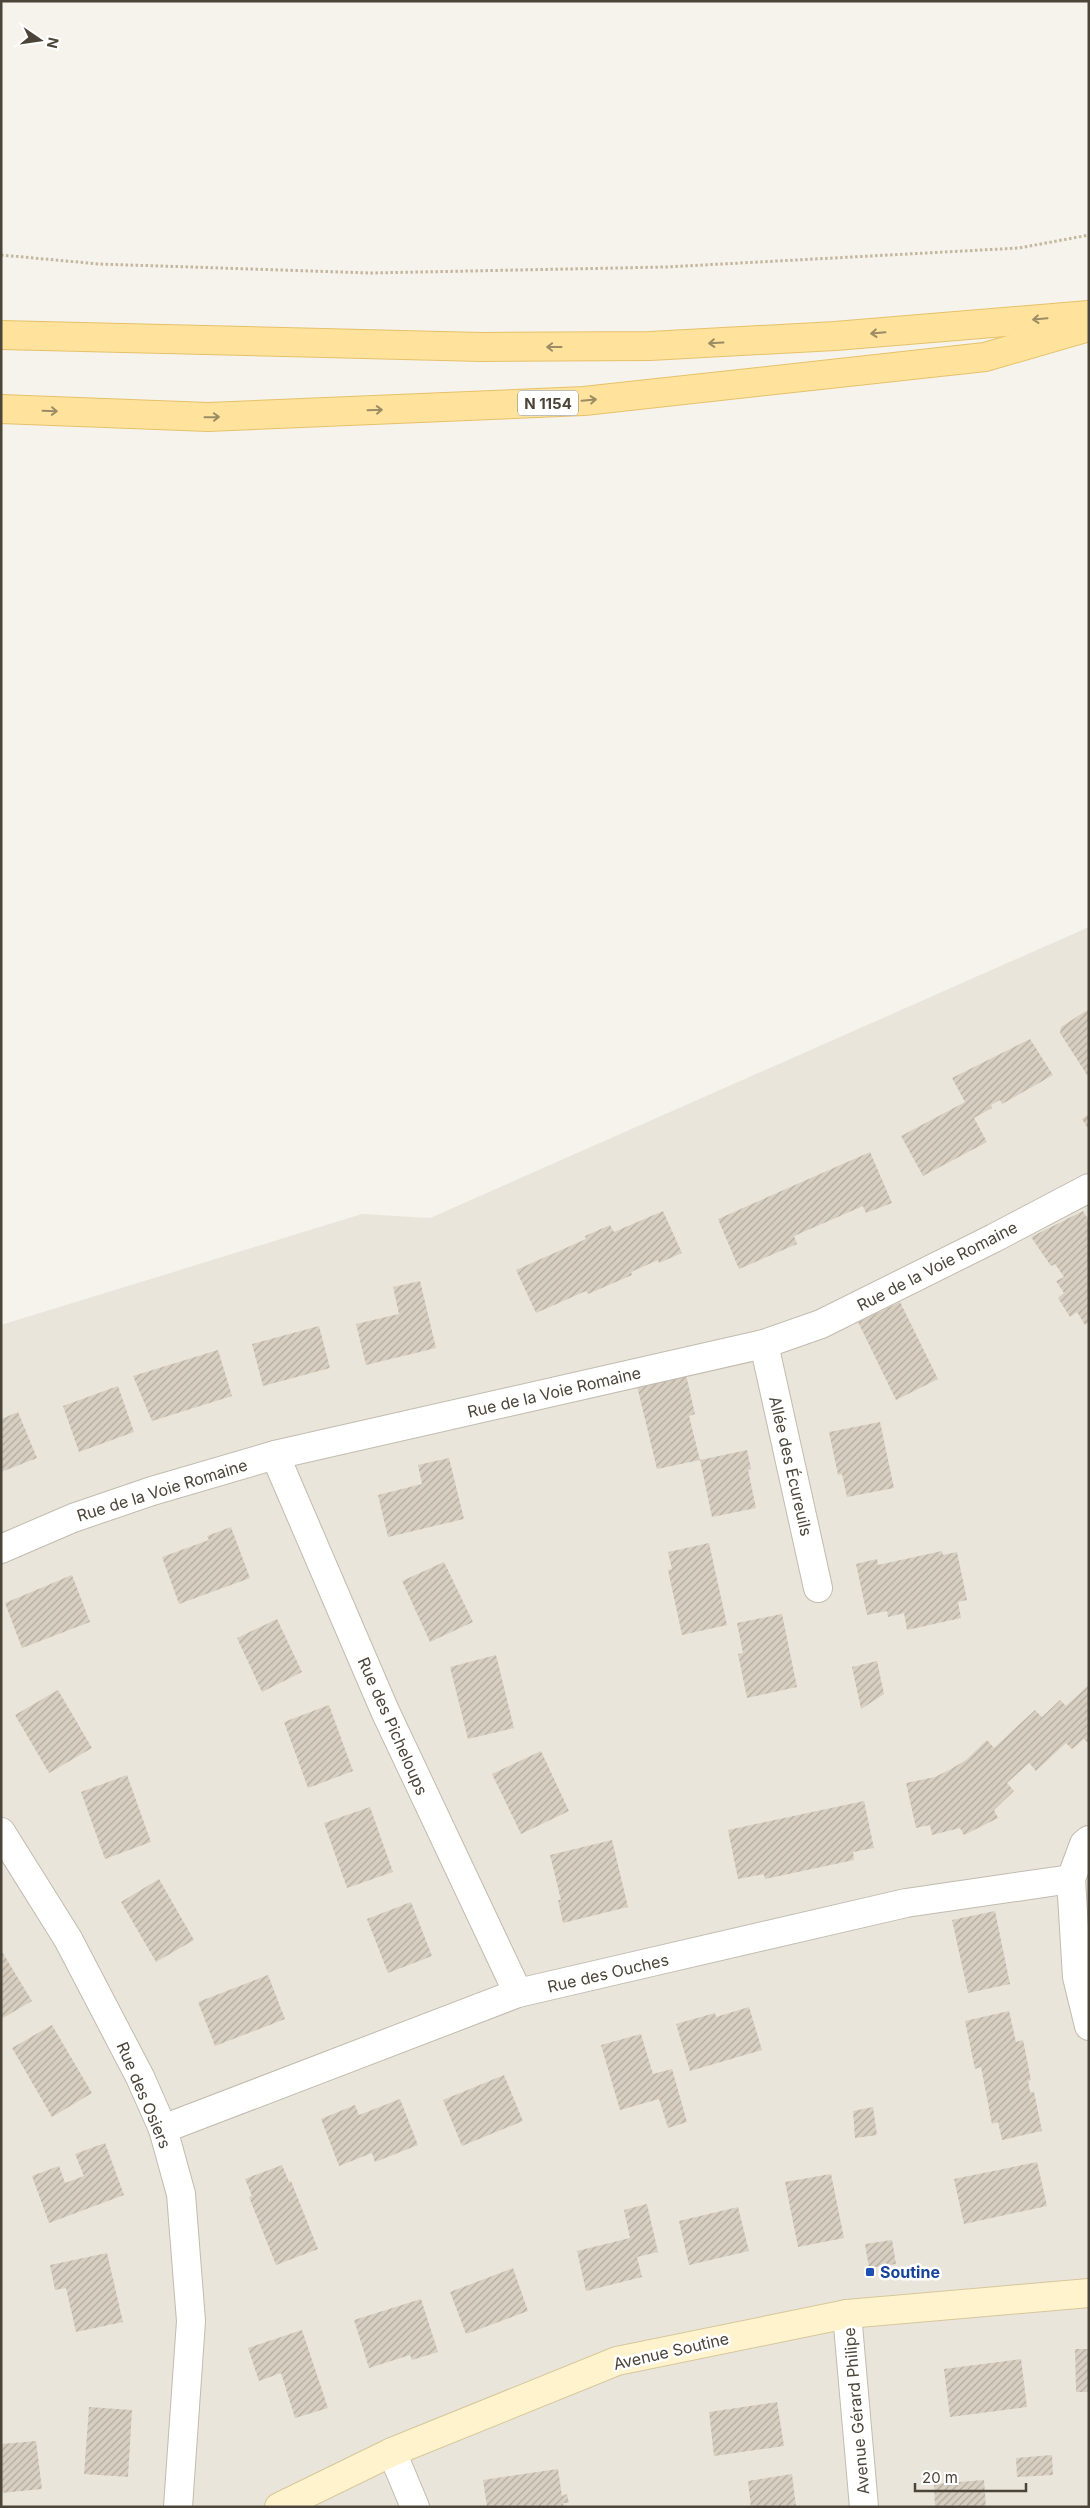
<svg xmlns="http://www.w3.org/2000/svg" width="1090" height="2508" font-family="Inter,sans-serif">
  <style>
    .residential { fill: #eae5da }
    .building { fill: url(#building-hatch) }
    .lines { fill: none; stroke-linecap: round; stroke-linejoin: round }
    .street-casing { stroke: #c2bbae; stroke-width: 30 }
    .secondary-casing { stroke: #d6c79b; stroke-width: 30 }
    .primary-casing { stroke: #e6c16a; stroke-width: 30 }
    .path { stroke: #c4b79f; stroke-width: 3; stroke-dasharray: 2.5 2.5; stroke-linecap: butt }
    .street { stroke: #fff; stroke-width: 28 }
    .secondary { stroke: #fff3cd; stroke-width: 28 }
    .primary { stroke: #ffe39c; stroke-width: 28 }
    .oneway { stroke: #9c8c66 }
    .transit-dot { fill: #1a4fb4; stroke: #fff; stroke-width: 2 }
    .labels { text-anchor: middle; dominant-baseline: central; stroke-width: 5; stroke-linejoin: round; paint-order: stroke }
    .shield { fill: #fff; stroke: #817c74; stroke-width: 1 }
    .shield-label { font-size: 15px; font-weight: bold; fill: #4b4439 }
    .street-label { font-size: 16px; fill: #4b4439; stroke: #fff }
    .transit-label { font-size: 16px; font-weight: bold; fill: #164399; stroke: #fff; text-anchor: start }
  </style>
  <defs>
    <pattern id="building-hatch" width="6" height="6" patternUnits="userSpaceOnUse" patternTransform="scale(1.25)"><rect width="6" height="6" fill="#d8cfc1"/><path d="M-1 1l2-2M0 6l6-6M5 7l2-2" fill="none" stroke="#b1aa9e"/></pattern>
  </defs>
  <rect width="100%" height="100%" fill="#f6f3ec"/>
  <polygon class="residential" points="1089,927 1089,2507 1,2507 1,1325 362,1214 430,1218"/>
  <g class="building">
    <polygon points="1089,1009 1089,1078 1060,1033 1061,1027"/>
    <polygon points="1030,1039 1053,1075 1002,1104 1000,1100 991,1105 992,1108 974,1118 987,1142 923,1176 901,1136 965,1102 952,1078"/>
    <polygon points="1089,1114 1089,1130 1082,1119"/>
    <polygon points="870,1152 892,1203 866,1213 863,1206 794,1236 797,1244 739,1269 718,1219"/>
    <polygon points="663,1211 682,1253 659,1263 658,1260 631,1272 632,1275 588,1294 586,1291 536,1313 516,1270 586,1239 585,1236 610,1225 614,1232"/>
    <polygon points="1083,1211 1089,1221 1089,1322 1085,1325 1077,1312 1070,1317 1058,1298 1064,1293 1056,1281 1064,1277 1055,1264 1051,1266 1031,1237"/>
    <polygon points="420,1281 436,1348 366,1365 356,1324 399,1314 393,1287"/>
    <polygon points="900,1302 938,1379 896,1400 858,1322"/>
    <polygon points="319,1326 330,1368 263,1386 252,1344"/>
    <polygon points="218,1350 232,1396 152,1421 133,1376"/>
    <polygon points="686,1375 695,1414 689,1416 700,1460 657,1469 637,1386"/>
    <polygon points="118,1386 134,1432 79,1452 63,1406"/>
    <polygon points="18,1412 37,1458 1,1472 1,1419"/>
    <polygon points="880,1422 894,1488 847,1497 842,1474 838,1475 829,1432"/>
    <polygon points="747,1450 751,1469 748,1470 756,1508 712,1517 700,1460"/>
    <polygon points="449,1458 464,1519 388,1537 378,1495 422,1484 418,1465"/>
    <polygon points="231,1527 250,1578 179,1604 162,1557 209,1540 207,1536"/>
    <polygon points="709,1543 727,1625 682,1635 668,1570 672,1569 668,1552"/>
    <polygon points="942,1551 943,1555 957,1552 967,1600 958,1602 961,1618 907,1630 904,1613 888,1617 887,1611 867,1615 856,1564 877,1559 878,1565"/>
    <polygon points="444,1562 473,1622 430,1642 402,1581"/>
    <polygon points="72,1575 90,1622 22,1648 5,1603"/>
    <polygon points="782,1614 797,1687 747,1698 738,1654 743,1653 737,1623"/>
    <polygon points="277,1619 302,1672 262,1692 237,1638"/>
    <polygon points="496,1655 514,1728 468,1739 450,1667"/>
    <polygon points="877,1661 884,1694 861,1709 852,1667"/>
    <polygon points="1089,1685 1089,1744 1084,1739 1072,1749 1066,1743 1036,1771 1029,1763 1007,1783 1014,1791 994,1810 998,1818 964,1835 960,1828 932,1835 930,1825 916,1828 906,1783 935,1777 951,1769 966,1760 987,1740 994,1748 1035,1710 1042,1717 1060,1700 1066,1706"/>
    <polygon points="58,1690 92,1748 49,1773 15,1715"/>
    <polygon points="329,1705 353,1771 308,1788 284,1722"/>
    <polygon points="541,1751 569,1811 521,1834 492,1774"/>
    <polygon points="127,1775 151,1842 105,1859 81,1792"/>
    <polygon points="864,1801 874,1848 853,1852 854,1860 765,1879 764,1874 738,1879 728,1830"/>
    <polygon points="370,1807 393,1872 347,1888 324,1823"/>
    <polygon points="612,1840 628,1907 563,1923 558,1900 561,1900 550,1855"/>
    <polygon points="159,1879 194,1940 156,1962 121,1902"/>
    <polygon points="411,1902 432,1956 388,1973 367,1919"/>
    <polygon points="995,1911 1010,1984 968,1993 952,1920"/>
    <polygon points="1,1950 32,2001 1,2019"/>
    <polygon points="268,1975 285,2019 215,2046 198,2002"/>
    <polygon points="749,2007 762,2050 690,2071 676,2024 715,2013 716,2017"/>
    <polygon points="1009,2011 1016,2042 1023,2040 1031,2080 1028,2081 1030,2092 1034,2092 1042,2131 1002,2140 998,2122 992,2124 981,2067 975,2069 965,2021"/>
    <polygon points="52,2025 92,2093 52,2117 12,2048"/>
    <polygon points="641,2034 653,2074 672,2069 687,2122 668,2128 659,2099 620,2110 601,2045"/>
    <polygon points="504,2075 523,2121 462,2146 443,2100"/>
    <polygon points="400,2099 418,2145 375,2162 372,2153 339,2166 321,2119 355,2105 359,2115"/>
    <polygon points="873,2107 877,2135 855,2138 853,2111"/>
    <polygon points="105,2143 124,2195 49,2223 32,2176 59,2166 65,2183 84,2176 75,2154"/>
    <polygon points="1037,2162 1047,2206 964,2224 954,2179"/>
    <polygon points="282,2165 289,2182 291,2181 318,2249 276,2265 249,2197 252,2196 245,2179"/>
    <polygon points="831,2174 844,2238 798,2247 785,2182"/>
    <polygon points="647,2204 658,2252 637,2257 642,2277 586,2291 577,2251 630,2238 624,2210"/>
    <polygon points="738,2207 749,2251 689,2265 679,2221"/>
    <polygon points="892,2240 896,2264 869,2268 865,2244"/>
    <polygon points="107,2253 123,2322 76,2332 66,2288 55,2290 50,2265"/>
    <polygon points="513,2268 528,2311 466,2334 450,2292"/>
    <polygon points="421,2299 438,2352 412,2360 410,2355 369,2368 354,2320"/>
    <polygon points="302,2330 328,2408 295,2418 281,2373 259,2381 248,2348"/>
    <polygon points="1075,2349 1089,2349 1089,2392 1076,2392"/>
    <polygon points="1021,2359 1027,2407 950,2417 944,2369"/>
    <polygon points="777,2402 784,2446 714,2456 709,2412"/>
    <polygon points="89,2407 132,2410 128,2477 84,2474"/>
    <polygon points="36,2441 42,2489 1,2493 1,2444"/>
    <polygon points="1052,2455 1053,2475 1017,2477 1016,2458"/>
    <polygon points="558,2469 562,2496 567,2494 569,2503 563,2503 564,2507 487,2507 483,2480"/>
    <polygon points="792,2474 796,2507 751,2507 748,2481"/>
    <polygon points="984,2480 986,2507 935,2507 934,2484"/>
  </g>
  <g class="lines">
    <g class="street-casing">
      <g id="street">
        <polyline points="764,1344 818,1588"/>
        <polyline points="275,1455 385,1711 518,1993"/>
        <polyline points="1,1549 73,1518 152,1491 275,1455 764,1344 821,1324 994,1238 1089,1188"/>
        <polyline points="1,1832 68,1939 140,2077 163,2129 181,2194 191,2321 178,2507"/>
        <polyline points="1089,1840 1084,1844 1071,1879 1077,1977 1089,2026"/>
        <polyline points="163,2129 518,1993 906,1903 1071,1879"/>
        <polyline points="847,2314 864,2507"/>
        <polyline points="392,2452 415,2507"/>
      </g>
    </g>
    <g class="secondary-casing">
      <polyline id="secondary" points="279,2507 392,2452 617,2361 847,2314 1089,2293"/>
    </g>
    <g class="primary-casing">
      <g id="primary">
        <polyline points="1,335 482,347 650,346 835,336 1089,315"/>
        <polyline points="1,409 208,417 584,401 985,357 1089,327"/>
      </g>
    </g>
    <polyline class="path" points="1,255 99,264 371,273 666,267 1019,248 1089,235"/>
    <use href="#street" class="street"/>
    <use href="#secondary" class="secondary"/>
    <use href="#primary" class="primary"/>
  </g>
  <defs><path id="oneway-shaft" d="M-6 0H5M1.5-3L5.5 0L1.5 3" fill="none" stroke-width="1.6" stroke-linecap="round" stroke-linejoin="round" transform="scale(1.25)"/></defs>
  <g class="oneway">
    <use href="#oneway-shaft" transform="translate(1040 319) rotate(175)"/>
    <use href="#oneway-shaft" transform="translate(878 333) rotate(175)"/>
    <use href="#oneway-shaft" transform="translate(716 343) rotate(177)"/>
    <use href="#oneway-shaft" transform="translate(554 347) rotate(180)"/>
    <use href="#oneway-shaft" transform="translate(589 400) rotate(-5)"/>
    <use href="#oneway-shaft" transform="translate(375 410) rotate(-2)"/>
    <use href="#oneway-shaft" transform="translate(50 411) rotate(2)"/>
    <use href="#oneway-shaft" transform="translate(212 417) rotate(-1)"/>
  </g>
  <rect class="transit-dot" x="865" y="2267" width="10" height="10" rx="2.5"/>
  <g class="labels">
    <rect class="shield" x="518" y="390.5" width="60" height="25" rx="4"/>
    <g class="shield-label">
      <text x="548" y="403">N 1154</text>
    </g>
    <g class="street-label">
      <text transform="translate(937 1266) rotate(-27)">Rue de la Voie Romaine</text>
      <text transform="translate(554 1392) rotate(-13)">Rue de la Voie Romaine</text>
      <text transform="translate(791 1466) rotate(77)">Allée des Écureuils</text>
      <text transform="translate(162 1490) rotate(-17)">Rue de la Voie Romaine</text>
      <text transform="translate(393 1726) rotate(66)">Rue des Picheloups</text>
      <text transform="translate(608 1973) rotate(-13)">Rue des Ouches</text>
      <text transform="translate(144 2095) rotate(67)">Rue des Osiers</text>
      <text transform="translate(671 2351) rotate(-13)">Avenue Soutine</text>
      <text transform="translate(856 2411) rotate(-95)">Avenue Gérard Philipe</text>
    </g>
    <g class="transit-label">
      <text x="880" y="2272">Soutine</text>
    </g>
  </g>
  <rect width="1090" height="2508" fill="none" stroke="#4b4439" stroke-width="5"/>
  <g transform="translate(40 40) rotate(103)" stroke="#ffffff" stroke-width="4" paint-order="stroke">
  <path d="M0-4L9 19L0 12L-9 19Z" fill="#4b4439"/>
  <text y="-8" font-size="14" font-weight="bold" text-anchor="middle" fill="#4b4439">N</text>
  </g>
  <path d="M915 2483v8h111v-8" fill="none" stroke="#4b4439" stroke-width="2.5"/>
  <text x="922" y="2483" font-size="15" fill="#4b4439" stroke="#ffffff" stroke-width="4" paint-order="stroke">20 m</text>
</svg>
